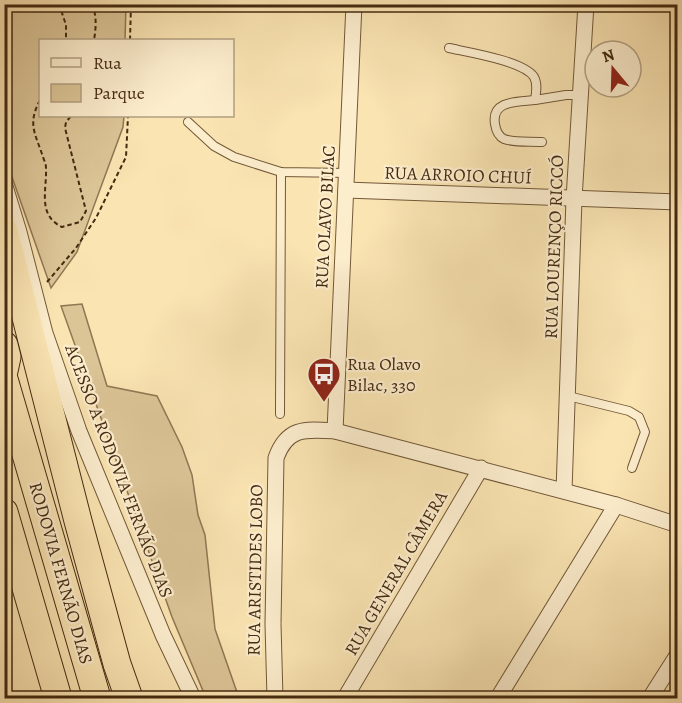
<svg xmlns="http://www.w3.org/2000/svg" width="682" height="703" font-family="Alegreya,serif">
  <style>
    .green { fill: #dbc496; stroke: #907753; stroke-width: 1.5 }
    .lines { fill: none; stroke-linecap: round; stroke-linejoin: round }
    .lane-casing { stroke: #725838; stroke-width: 10 }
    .street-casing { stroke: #725838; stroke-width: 17 }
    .highway-casing { stroke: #442a10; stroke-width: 29 }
    .path { stroke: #442a10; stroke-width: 2; stroke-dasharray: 4.5 3; stroke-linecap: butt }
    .lane { stroke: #fcedcd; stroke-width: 8 }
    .street { stroke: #fcedcd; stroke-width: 15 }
    .highway { stroke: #fae4b2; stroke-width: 27 }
    .labels { text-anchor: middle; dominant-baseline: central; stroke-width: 4.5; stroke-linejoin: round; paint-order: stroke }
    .street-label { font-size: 18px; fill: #442a10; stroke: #fcedcd }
    .poi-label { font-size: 18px; fill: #442a10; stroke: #fcedcd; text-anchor: start }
  </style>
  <rect width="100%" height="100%" fill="#fae4b2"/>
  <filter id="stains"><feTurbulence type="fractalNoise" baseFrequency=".00333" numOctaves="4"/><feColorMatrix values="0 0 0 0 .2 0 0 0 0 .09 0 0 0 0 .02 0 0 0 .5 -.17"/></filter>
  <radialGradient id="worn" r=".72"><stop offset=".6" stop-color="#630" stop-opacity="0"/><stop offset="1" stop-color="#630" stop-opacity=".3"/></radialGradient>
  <g class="green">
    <polygon points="4,5 126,5 125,40 40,40 40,116 124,116 123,127 77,252 51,288 5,157"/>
    <polygon points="82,304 107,386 157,396 182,447 192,475 198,515 205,535 215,629 239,698 206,698 172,617 61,306"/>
  </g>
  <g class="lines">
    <g class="lane-casing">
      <g id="lane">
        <path d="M449 48C467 52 524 61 534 77 538 84 536 93 535 100L566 95H580"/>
        <path d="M535 100C518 102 491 100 495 124 496 131 498 136 504 139 516 143 530 141 542 142"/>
        <polyline points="188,122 214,146 234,157 281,172 348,173"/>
        <polyline points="568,396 629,411 639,417 645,432 632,468"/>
        <polyline points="280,414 281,172"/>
      </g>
    </g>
    <g class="street-casing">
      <g id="street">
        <polyline points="4,183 19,232 45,333 79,431 163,635 193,698"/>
        <polyline points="346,190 678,202"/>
        <polyline points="335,431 354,4"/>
        <polyline points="564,491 574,199 586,4"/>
        <path d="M275 698 273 624 276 458C287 427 305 429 335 431L616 505 678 525"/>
        <polyline points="345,698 481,468"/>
        <polyline points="498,698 616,505"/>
        <polyline points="650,698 678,654"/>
      </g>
    </g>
    <g class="highway-casing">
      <g id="highway">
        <polyline points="4,231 78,521 117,664 129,698"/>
        <polyline points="4,345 7,357 4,371"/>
        <polyline points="4,379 97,698"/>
        <polyline points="4,512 58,698"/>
      </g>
    </g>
    <g class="path">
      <polyline points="59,4 66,25 66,40"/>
      <path d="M92 4C97 16 96 28 94 40"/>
      <polyline points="95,12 100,4"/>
      <polyline points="130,40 131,4"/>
      <path d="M40 100C28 123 34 131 42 154 43 158 46 163 46 168 47 190 37 215 62 227L80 222 86 211 65 128 66 122 71 116"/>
      <polyline points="47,282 76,248 96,218 126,157 128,116"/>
    </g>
    <use href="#lane" class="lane"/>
    <use href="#street" class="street"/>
    <use href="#highway" class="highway"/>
  </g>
  <defs>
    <g id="bus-pin" transform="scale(1.725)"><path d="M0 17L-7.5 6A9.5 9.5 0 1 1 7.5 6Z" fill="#8f2418" stroke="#fcedcd"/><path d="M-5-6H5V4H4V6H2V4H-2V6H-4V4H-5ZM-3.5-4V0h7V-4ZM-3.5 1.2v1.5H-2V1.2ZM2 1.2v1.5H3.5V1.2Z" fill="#fff"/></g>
  </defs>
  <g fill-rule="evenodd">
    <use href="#bus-pin" x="324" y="374"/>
  </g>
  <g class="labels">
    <g class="street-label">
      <text transform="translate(458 175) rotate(2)">RUA ARROIO CHUÍ</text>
      <text transform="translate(325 217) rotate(-87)">RUA OLAVO BILAC</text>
      <text transform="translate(554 247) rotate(-88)">RUA LOURENÇO RICCÓ</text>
      <text transform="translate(119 471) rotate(69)">ACESSO A RODOVIA FERNÃO DIAS</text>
      <text transform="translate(255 570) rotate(-89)">RUA ARISTIDES LOBO</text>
      <text transform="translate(61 573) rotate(74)">RODOVIA FERNÃO DIAS</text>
      <text transform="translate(396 573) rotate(-60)">RUA GENERAL CÂMERA</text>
    </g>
    <g class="poi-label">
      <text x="347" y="364">Rua Olavo<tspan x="347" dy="21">Bilac, 330</tspan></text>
    </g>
  </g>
  <rect width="682" height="703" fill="none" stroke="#fae4b2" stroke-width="24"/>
  <rect x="6" y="6" width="670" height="691" fill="none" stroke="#442a10" stroke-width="3"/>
  <rect x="12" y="12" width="658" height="679" fill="none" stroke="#442a10" stroke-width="1.5"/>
  <rect x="39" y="39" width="195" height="78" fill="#fcedcd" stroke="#b29f81" stroke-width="1.5"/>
  <rect x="51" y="58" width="30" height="9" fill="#fcedcd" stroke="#b29f81" stroke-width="1.5"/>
  <text x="93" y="69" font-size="18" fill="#442a10">Rua</text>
  <rect x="51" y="84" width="30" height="18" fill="#dbc496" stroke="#b29f81" stroke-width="1.5"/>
  <text x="93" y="99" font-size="18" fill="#442a10">Parque</text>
  <g transform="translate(613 69) rotate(341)"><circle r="28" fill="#fcedcd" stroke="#b29f81" stroke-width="1.5"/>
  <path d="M0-4.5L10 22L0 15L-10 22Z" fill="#8f2418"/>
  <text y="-9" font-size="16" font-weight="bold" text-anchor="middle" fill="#442a10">N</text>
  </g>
  <rect width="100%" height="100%" filter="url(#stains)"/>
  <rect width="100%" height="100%" fill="url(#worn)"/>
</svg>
